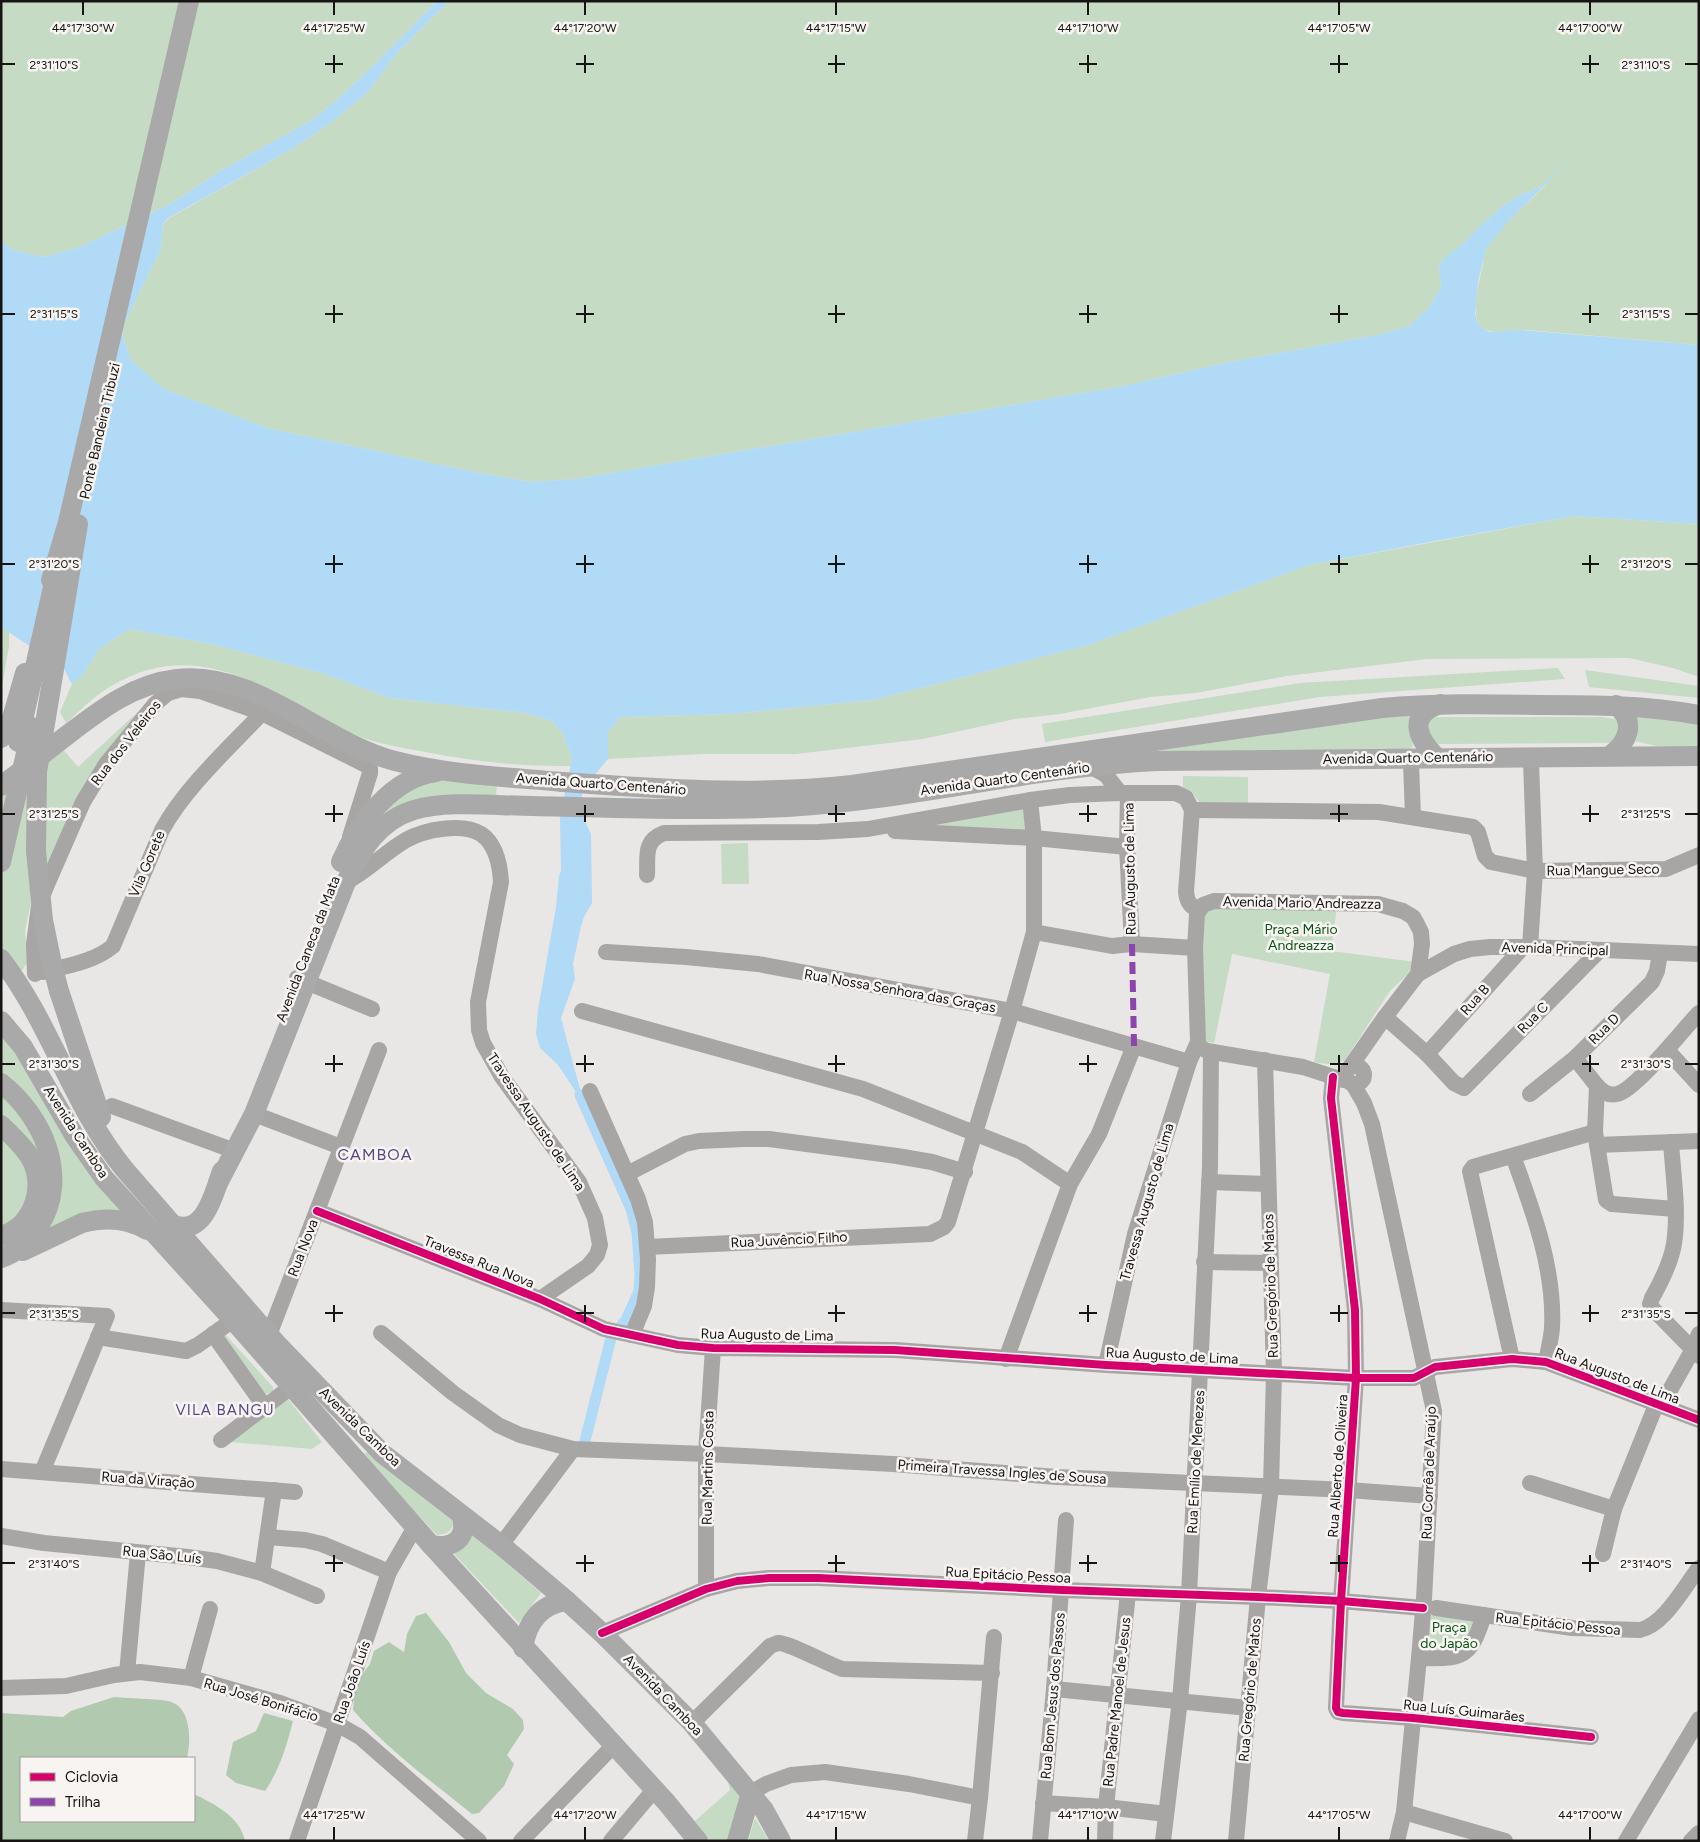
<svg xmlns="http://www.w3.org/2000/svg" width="1700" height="1842" font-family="Figtree,sans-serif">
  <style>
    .green { fill: #c5dbc3 }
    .forest { fill: #b0c9af }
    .water { fill: #b0daf6 }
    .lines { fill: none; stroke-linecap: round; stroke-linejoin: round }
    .canal { stroke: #b0daf6; stroke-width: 11 }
    .minor { stroke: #a7a6a5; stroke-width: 16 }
    .major { stroke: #aaa9a9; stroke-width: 20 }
    .major-bridge { stroke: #aaa9a9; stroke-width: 20 }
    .quiet { stroke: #8e44ad; stroke-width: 6; stroke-dasharray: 12 6; stroke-linecap: butt }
    .cycleway-casing { stroke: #f8f4f2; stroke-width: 11 }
    .cycleway { stroke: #d6006c; stroke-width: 8 }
    .ticks { fill: none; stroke: #161514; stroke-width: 2 }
    .labels { text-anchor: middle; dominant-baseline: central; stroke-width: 5; stroke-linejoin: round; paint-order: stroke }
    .street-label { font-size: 14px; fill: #161514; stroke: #f8f4f2 }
    .park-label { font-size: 14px; fill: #0d5418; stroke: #f8f4f2 }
    .neighbourhood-label { font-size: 15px; letter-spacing: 1px; fill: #594988; stroke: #f8f4f2 }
    .quarter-label { font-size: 16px; letter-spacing: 1px; fill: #594988; stroke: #f8f4f2 }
    .ticks-label { font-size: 12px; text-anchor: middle; fill: #161514; stroke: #f8f4f2; stroke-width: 5; stroke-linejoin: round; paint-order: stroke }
  </style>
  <rect width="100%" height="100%" fill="#e9e7e6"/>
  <g class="green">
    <polygon points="1,1 437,1 375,64 337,100 312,120 222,170 172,203 78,248 44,257 15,251 1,241"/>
    <path d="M449 1H1699V345C1642 340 1585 335 1528 330 1517 329 1492 335 1483 329 1468 318 1480 279 1483 264 1484 259 1484 253 1486 249 1497 222 1537 200 1552 176L1539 188 1520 195 1503 206 1483 223 1465 242 1443 259 1439 267 1441 287 1429 308 1408 327 1377 335 1225 363 1124 386 576 479 531 482 475 472 267 428 164 389 131 360 121 330 161 249 163 224 169 218 292 149 332 122 368 92 396 54Z"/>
    <polygon points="1574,516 1699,524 1699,677 1673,668 1629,658 1427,659 1287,676 1196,693 1150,697 1060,714 1015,719 923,739 796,754 703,754 608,759 608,731 615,725 619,717 731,714 873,700 1088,645 1309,565"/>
    <polygon points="1,627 9,631 9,646 1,692"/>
    <path d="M129 629 212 644 325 674 389 698 526 713 552 721 563 734 572 759 571 766C520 767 470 761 420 751 398 747 373 743 351 733 340 728 329 721 318 715 250 679 189 641 113 685 96 694 81 710 66 723L60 712 72 684 82 676 99 649Z"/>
    <polygon points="1558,668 1565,679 1320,697 1045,742 1042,724 1300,683"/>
    <polygon points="1585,670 1699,686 1699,698 1589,687"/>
    <polygon points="141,709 31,903 25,930 28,962 20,973 1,949 1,797 62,748 78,767"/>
    <polygon points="1415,713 1411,737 1413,746 1410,749 1147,755 1150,749"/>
    <polygon points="1631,715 1699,724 1699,748 1656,746 1635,741"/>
    <polygon points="1436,717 1600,717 1615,719 1621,726 1611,743 1435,744 1424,728 1430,720"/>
    <polygon points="1183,776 1248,777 1248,804 1200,803 1193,794 1183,790"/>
    <polygon points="437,777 497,783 496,798 382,818 385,805 398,794"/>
    <polygon points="1023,809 1026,833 911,826"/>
    <polygon points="748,843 749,884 722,884 721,844"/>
    <path d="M1337 907 1331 951 1416 962 1409 973 1390 991 1345 1060C1335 1066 1325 1064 1314 1062L1330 974 1232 954 1215 1039 1214 1043 1204 1041 1200 922 1211 909Z"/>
    <polygon points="1,1030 133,1218 43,1235 59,1179 1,1075"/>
    <polygon points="1,1091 14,1101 41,1147 43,1204 1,1252 1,1242 42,1191 1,1116"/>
    <polygon points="1,1135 23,1160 29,1183 24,1207 1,1229"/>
    <polygon points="223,1332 273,1387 273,1391 266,1394 218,1336"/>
    <polygon points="288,1399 322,1442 312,1449 230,1442"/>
    <path d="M372 1449 455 1520C452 1531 448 1534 437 1535L362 1455Z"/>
    <polygon points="472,1533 541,1593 519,1623 454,1554"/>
    <polygon points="1430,1613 1479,1619 1460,1653 1427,1655"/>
    <polygon points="726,1774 742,1799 731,1841 710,1841 695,1821 730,1790"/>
    <polygon points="755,1818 769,1841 748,1841"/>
  </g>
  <g class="forest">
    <path d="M426 1613 449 1642 466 1673 486 1693 513 1709 523 1720 524 1729 507 1755 514 1764 504 1786 479 1813 472 1814C431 1781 388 1750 353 1710L356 1682 370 1664 374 1651 389 1642 404 1652 407 1634 416 1616Z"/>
    <path d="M114 1697C131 1699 151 1698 168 1701 192 1706 191 1741 187 1758H21V1821H194V1794C214 1804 240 1816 245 1841H1V1713L63 1717 71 1711Z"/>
    <path d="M264 1713 293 1721C287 1745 279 1771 265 1791L236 1783 226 1775 233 1742 256 1731Z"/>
  </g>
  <polygon class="water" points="437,1 449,1 396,54 368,92 332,122 292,149 168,218 163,224 161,249 121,330 131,360 164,389 267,428 475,472 530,482 576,479 1124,386 1225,363 1377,335 1408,327 1429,308 1441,287 1439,267 1443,259 1465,242 1483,223 1503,206 1520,195 1539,188 1573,156 1537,193 1510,219 1486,249 1478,282 1475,314 1478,323 1483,329 1489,332 1520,330 1699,345 1699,524 1574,516 1435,541 1309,565 1088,645 873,700 731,714 619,717 615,725 608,731 608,759 587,784 582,793 581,813 591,834 592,903 584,917 581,926 573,964 575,979 561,1018 581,1093 578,1095 558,1065 540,1048 536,1034 538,1010 556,907 559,876 561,870 560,816 572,759 563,734 552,721 526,713 389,698 325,674 212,644 129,629 99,649 82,676 72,684 64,669 1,627 1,241 15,251 44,257 78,248 172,203 222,170 312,120 337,100 375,64"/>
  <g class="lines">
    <polyline class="canal" points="580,1095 631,1209 637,1232 640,1275 639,1291 626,1320 611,1338 585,1441"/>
    <g class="minor">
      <polyline points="1092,767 1106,775 1120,793"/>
      <polyline points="1128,793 1127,847 1132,944"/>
      <polyline points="1192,810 1379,812 1473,827 1478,832 1485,856 1491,862 1535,871 1666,869 1699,855"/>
      <polyline points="1413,817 1411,763 1414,758"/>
      <polyline points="895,831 1034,838 1127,847"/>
      <path d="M647 875C648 856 643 841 664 833L818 832 868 829 1030 800 1070 795 1120 793H1176L1186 798 1192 810 1186 892C1187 901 1190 907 1198 909"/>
      <path d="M346 882C368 871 385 852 406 840 424 830 462 822 481 834 496 844 500 865 501 882L478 1002 479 1030 483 1043 502 1077 579 1182 595 1218 600 1245 597 1255 588 1266 540 1299"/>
      <polyline points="1034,932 1112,946 1132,944 1195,948"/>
      <polyline points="1530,947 1535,871 1531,762 1533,756"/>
      <polyline points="606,952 686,957 758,964 947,999 1012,1011 1189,1062"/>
      <path d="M43 972C66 966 94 962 113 946L162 830C185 788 229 748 262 713"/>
      <polyline points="35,974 34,944 39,906 45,889 83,802 106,764 155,704 168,693 181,689 200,691 262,713 366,765 370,768 370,773 350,837"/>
      <polyline points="1418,974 1454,954 1470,949 1490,947 1530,947 1699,954"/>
      <polyline points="297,978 372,1009"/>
      <polyline points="582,1011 863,1089 1022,1152 1070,1184"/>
      <polyline points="1385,1017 1427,1054 1454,1083 1464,1088 1600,950"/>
      <polyline points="1202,1048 1207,1051 1303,1067 1343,1080"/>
      <polyline points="1667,1050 1699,1085"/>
      <polyline points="1427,1054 1523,947"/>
      <polyline points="1575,1058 1597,1086 1595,1132 1606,1200 1612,1204 1675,1209"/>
      <circle cx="1355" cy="1075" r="9"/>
      <polyline points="1333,1077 1331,1098 1355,1310 1356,1378 1341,1601 1336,1708 1338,1712 1343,1713 1413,1718 1591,1737"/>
      <polyline points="1353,1084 1364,1103 1372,1124 1434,1411 1424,1599 1419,1658 1404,1812 1397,1841"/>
      <path d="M1597 1086C1603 1092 1608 1096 1617 1094 1636 1090 1683 1029 1699 1013"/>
      <polyline points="590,1091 638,1199 645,1222 648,1259 647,1287 644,1306 632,1335"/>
      <polyline points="1530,1094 1575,1058 1652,982 1657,971 1660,953"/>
      <polyline points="112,1106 235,1151"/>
      <polyline points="254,1114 341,1147"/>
      <path d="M1671 1142C1673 1175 1679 1211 1674 1244 1671 1262 1661 1282 1652 1298L1650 1304 1653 1309 1699 1356"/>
      <polyline points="1597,1145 1699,1141"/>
      <path d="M1513 1156C1533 1211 1555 1269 1552 1328 1551 1340 1548 1351 1546 1362"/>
      <polyline points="627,1174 685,1144 699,1141 744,1139 769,1139 897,1156 932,1162 965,1172"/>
      <polyline points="1209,1182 1268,1184"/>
      <polyline points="317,1211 540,1299 604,1329 678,1345 713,1348 895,1350 1106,1365 1356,1378 1414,1378 1435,1367 1512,1359 1546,1362 1699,1420"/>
      <polyline points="647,1247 930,1234 944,1227 948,1222 1012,1011 1034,932 1034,838 1030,800"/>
      <polyline points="1204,1262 1270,1263"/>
      <polyline points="1,1310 107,1316 42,1472"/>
      <polyline points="381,1333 453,1393 498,1425 520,1435 573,1449 706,1454 893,1464 1057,1477 1348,1490 1430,1496"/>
      <polyline points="213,1334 265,1407"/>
      <polyline points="269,1335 379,1050"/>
      <polyline points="98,1337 186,1351 198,1345 233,1320"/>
      <polyline points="1006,1359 1070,1184 1099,1134 1134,1046"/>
      <polyline points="1512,1359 1470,1171 1473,1167 1595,1132"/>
      <polyline points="1106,1365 1135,1234 1189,1062 1198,1042 1195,948 1197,914 1203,905 1214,901 1378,904 1403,911 1413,917 1417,924 1421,932 1422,944 1418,974 1385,1017 1350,1067"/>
      <polyline points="1661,1406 1692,1351 1699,1334"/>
      <polyline points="221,1440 291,1387"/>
      <polyline points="1,1469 295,1492"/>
      <polyline points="1530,1483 1614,1509"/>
      <polyline points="1,1536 44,1543 188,1557 217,1561 262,1573 317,1596"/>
      <polyline points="268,1537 305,1540 322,1544 389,1572"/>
      <polyline points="501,1545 573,1449"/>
      <polyline points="1603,1554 1614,1509 1656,1405"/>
      <polyline points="262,1573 274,1490"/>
      <polyline points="706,1589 706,1454 713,1348"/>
      <path d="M1436 1608 1572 1628 1640 1630C1664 1625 1684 1587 1699 1568"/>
      <polyline points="602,1633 706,1589 737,1581 769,1578 819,1578 1062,1590 1258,1597 1341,1601 1423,1608"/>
      <path d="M1419 1658C1463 1659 1470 1659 1484 1615"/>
      <polyline points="127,1673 138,1553"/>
      <polyline points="191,1678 210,1609"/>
      <polyline points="1,1688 66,1686 114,1675 140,1672 191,1678 280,1703 337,1724 360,1737 479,1841"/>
      <polyline points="1054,1689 1249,1708"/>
      <path d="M692 1723 770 1646C771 1646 777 1643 778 1643 787 1642 828 1664 842 1669L992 1673"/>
      <polyline points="751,1793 766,1784 791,1775 825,1772 909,1784 980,1798"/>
      <polyline points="1043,1803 1106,1807 1166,1814"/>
      <polyline points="1404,1812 1505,1841"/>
      <polyline points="297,1841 389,1572 415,1527"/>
      <polyline points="521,1841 614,1745"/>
      <polyline points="611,1841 654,1790"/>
      <polyline points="975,1841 980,1798 994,1637"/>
      <polyline points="1040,1841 1054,1689 1066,1520"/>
      <polyline points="1105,1841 1106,1807 1128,1593"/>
      <polyline points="1163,1841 1180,1700 1189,1595 1210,1166 1211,1052"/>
      <polyline points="1236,1841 1258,1597 1271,1487 1274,1373 1265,1060"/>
      <polyline points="1626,1841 1699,1719"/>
      <polyline points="1691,1841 1699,1833"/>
    </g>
    <g class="major">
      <polyline points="51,580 68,522 189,1"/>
      <polyline points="1,738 12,718 25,673"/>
      <path d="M1610 756C1628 742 1637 722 1616 705"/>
      <path d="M1436 757C1417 738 1407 715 1440 704"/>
      <path d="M1 786C23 770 44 753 66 736 100 710 133 684 177 679 255 670 322 742 395 761 449 775 507 777 562 782 659 789 755 796 852 785L1382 708C1434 703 1486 704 1538 705 1592 705 1646 705 1699 715"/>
      <path d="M341 862C357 824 393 777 436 772"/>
      <path d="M1 959C51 1024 73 1107 125 1170L277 1344 383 1454 501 1545 567 1601 602 1633 692 1723 764 1810 781 1841"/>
      <polyline points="1,1021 23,1047 74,1135 104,1178 233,1320 431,1545 614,1745 667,1803 698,1841"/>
      <path d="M1 1083C43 1116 70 1177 39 1226 30 1241 18 1252 1 1258"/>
      <path d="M1 1125C10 1134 20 1143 28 1154 48 1183 35 1225 1 1236"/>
      <path d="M218 1183 254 1114 346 882C361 850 378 821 414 810 446 800 498 806 533 806 618 808 703 811 788 807 912 800 1033 767 1157 761L1699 756"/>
      <path d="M174 1225C205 1236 214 1193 222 1171"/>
      <path d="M23 1251 82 1223C105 1217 127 1218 147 1230"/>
      <path d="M431 1545C451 1549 468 1540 462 1517"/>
      <path d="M523 1648C527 1622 540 1604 567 1601"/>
      <polyline points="737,1841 751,1793"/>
    </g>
    <g class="major-bridge">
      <polyline points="78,524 37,772 36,851 43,920 52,964 59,991 101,1117"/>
      <polyline points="18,742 58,565"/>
      <polyline points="1,862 32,727"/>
    </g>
    <polyline class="quiet" points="1132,944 1134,1046"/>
    <g class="cycleway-casing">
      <g id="cycleway">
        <polyline points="1333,1077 1331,1098 1355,1310 1356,1378 1341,1601 1336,1708 1338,1712 1343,1713 1413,1718 1591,1737"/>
        <polyline points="317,1211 540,1299 604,1329 678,1345 713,1348 895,1350 1106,1365 1356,1378 1414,1378 1435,1367 1512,1359 1546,1362 1699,1420"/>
        <polyline points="602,1633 706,1589 737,1581 769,1578 819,1578 1062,1590 1258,1597 1341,1601 1423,1608"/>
      </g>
    </g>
    <use href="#cycleway" class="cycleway"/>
  </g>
  <path class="ticks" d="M83 2V15M334 2V15M585 2V15M836 2V15M1088 2V15M1339 2V15M1590 2V15M334 55V73M585 55V73M836 55V73M1088 55V73M1339 55V73M1590 55V73M2 64H15M325 64H343M576 64H594M828 64H845M1079 64H1097M1330 64H1348M1582 64H1599M1685 64H1698M334 305V323M585 305V323M836 305V323M1088 305V323M1339 305V323M1590 305V323M2 314H15M325 314H343M576 314H594M828 314H845M1079 314H1097M1330 314H1348M1582 314H1599M1685 314H1698M334 555V573M585 555V573M836 555V573M1088 555V573M1339 555V573M1590 555V573M2 564H15M325 564H343M576 564H594M828 564H845M1079 564H1097M1330 564H1348M1582 564H1599M1685 564H1698M334 805V822M585 805V822M836 805V822M1088 805V822M1339 805V822M1590 805V822M2 814H15M325 814H343M576 814H594M828 814H845M1079 814H1097M1330 814H1348M1582 814H1599M1685 814H1698M334 1055V1072M585 1055V1072M836 1055V1072M1088 1055V1072M1339 1055V1072M1590 1055V1072M2 1064H15M325 1064H343M576 1064H594M828 1064H845M1079 1064H1097M1330 1064H1348M1582 1064H1599M1685 1064H1698M334 1305V1322M585 1305V1322M836 1305V1322M1088 1305V1322M1339 1305V1322M1590 1305V1322M2 1313H15M325 1313H343M576 1313H594M828 1313H845M1079 1313H1097M1330 1313H1348M1582 1313H1599M1685 1313H1698M334 1555V1572M585 1555V1572M836 1555V1572M1088 1555V1572M1339 1555V1572M1590 1555V1572M2 1563H15M325 1563H343M576 1563H594M828 1563H845M1079 1563H1097M1330 1563H1348M1582 1563H1599M1685 1563H1698M334 1827V1840M585 1827V1840M836 1827V1840M1088 1827V1840M1339 1827V1840M1590 1827V1840"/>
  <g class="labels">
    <g class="street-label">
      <text transform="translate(100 431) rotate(-77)">Ponte Bandeira Tribuzi</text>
      <text transform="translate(126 743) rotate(-52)">Rua dos Veleiros</text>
      <text transform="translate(1408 758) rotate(-1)">Avenida Quarto Centenário</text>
      <text transform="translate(1005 779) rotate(-8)">Avenida Quarto Centenário</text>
      <text transform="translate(601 784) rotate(4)">Avenida Quarto Centenário</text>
      <text transform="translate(147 864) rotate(-67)">Vila Gorete</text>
      <text transform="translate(1130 869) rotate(-91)">Rua Augusto de Lima</text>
      <text transform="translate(1603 870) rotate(-1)">Rua Mangue Seco</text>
      <text transform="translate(1302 903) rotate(1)">Avenida Mario Andreazza</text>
      <text transform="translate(308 949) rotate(-69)">Avenida Caneca da Mata</text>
      <text transform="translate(1555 949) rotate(2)">Avenida Principal</text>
      <text transform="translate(900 991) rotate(10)">Rua Nossa Senhora das Graças</text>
      <text transform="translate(1475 1000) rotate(-48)">Rua B</text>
      <text transform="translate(1533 1018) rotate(-46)">Rua C</text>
      <text transform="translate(1604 1029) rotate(-45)">Rua D</text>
      <text transform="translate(536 1122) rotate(56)">Travessa Augusto de Lima</text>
      <text transform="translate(76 1132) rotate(57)">Avenida Camboa</text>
      <text transform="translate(1147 1202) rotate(-74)">Travessa Augusto de Lima</text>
      <text transform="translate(789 1240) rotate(-3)">Rua Juvêncio Filho</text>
      <text transform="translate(303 1248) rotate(-69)">Rua Nova</text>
      <text transform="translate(479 1262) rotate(22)">Travessa Rua Nova</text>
      <text transform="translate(1271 1286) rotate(-92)">Rua Gregório de Matos</text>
      <text transform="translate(767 1335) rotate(1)">Rua Augusto de Lima</text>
      <text transform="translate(1172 1356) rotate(3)">Rua Augusto de Lima</text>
      <text transform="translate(1617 1376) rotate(21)">Rua Augusto de Lima</text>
      <text transform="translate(360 1427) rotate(44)">Avenida Camboa</text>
      <text transform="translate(1196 1462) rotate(-87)">Rua Emílio de Menezes</text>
      <text transform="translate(1338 1466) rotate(-86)">Rua Alberto de Oliveira</text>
      <text transform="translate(708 1468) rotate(-89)">Rua Martins Costa</text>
      <text transform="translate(1002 1472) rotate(4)">Primeira Travessa Ingles de Sousa</text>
      <text transform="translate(1429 1473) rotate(-88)">Rua Corrêa de Araújo</text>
      <text transform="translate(148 1480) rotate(4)">Rua da Viração</text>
      <text transform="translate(162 1555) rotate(6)">Rua São Luís</text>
      <text transform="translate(1008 1575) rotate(3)">Rua Epitácio Pessoa</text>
      <text transform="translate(1558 1624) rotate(6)">Rua Epitácio Pessoa</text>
      <text transform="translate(352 1682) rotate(-71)">Rua João Luís</text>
      <text transform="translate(1250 1690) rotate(-85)">Rua Gregório de Matos</text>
      <text transform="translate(663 1695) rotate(46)">Avenida Camboa</text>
      <text transform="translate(1053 1696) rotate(-85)">Rua Bom Jesus dos Passos</text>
      <text transform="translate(261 1700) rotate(17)">Rua José Bonifácio</text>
      <text transform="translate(1117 1702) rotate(-84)">Rua Padre Manoel de Jesus</text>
      <text transform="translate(1464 1711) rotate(6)">Rua Luís Guimarães</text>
    </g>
    <g class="park-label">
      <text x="1301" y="929">Praça Mário<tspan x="1301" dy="16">Andreazza</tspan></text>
      <text x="1449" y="1627">Praça<tspan x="1449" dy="16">do Japão</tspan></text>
    </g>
    <g class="neighbourhood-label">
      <text x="225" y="1410">VILA BANGU</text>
    </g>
    <g class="quarter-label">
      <text x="375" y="1154">CAMBOA</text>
    </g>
  </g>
  <g class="ticks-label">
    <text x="83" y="32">44°17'30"W</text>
    <text x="334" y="32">44°17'25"W</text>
    <text x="585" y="32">44°17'20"W</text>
    <text x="836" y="32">44°17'15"W</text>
    <text x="1088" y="32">44°17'10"W</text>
    <text x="1339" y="32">44°17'05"W</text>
    <text x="1590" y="32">44°17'00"W</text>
    <text x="54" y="69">2°31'10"S</text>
    <text x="1646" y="69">2°31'10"S</text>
    <text x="54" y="318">2°31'15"S</text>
    <text x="1646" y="318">2°31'15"S</text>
    <text x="54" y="568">2°31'20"S</text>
    <text x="1646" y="568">2°31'20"S</text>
    <text x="54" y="818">2°31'25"S</text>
    <text x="1646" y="818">2°31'25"S</text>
    <text x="54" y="1068">2°31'30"S</text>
    <text x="1646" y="1068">2°31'30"S</text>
    <text x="54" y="1318">2°31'35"S</text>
    <text x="1646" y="1318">2°31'35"S</text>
    <text x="54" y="1568">2°31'40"S</text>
    <text x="1646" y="1568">2°31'40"S</text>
    <text x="334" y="1819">44°17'25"W</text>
    <text x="585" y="1819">44°17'20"W</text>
    <text x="836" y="1819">44°17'15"W</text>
    <text x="1088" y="1819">44°17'10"W</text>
    <text x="1339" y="1819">44°17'05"W</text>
    <text x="1590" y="1819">44°17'00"W</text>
  </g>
  <rect width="1700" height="1842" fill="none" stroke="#161514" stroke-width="5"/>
  <rect x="20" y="1757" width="175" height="65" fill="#f8f4f2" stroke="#9e9b99"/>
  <rect x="30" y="1773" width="25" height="8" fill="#d6006c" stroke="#9e9b99"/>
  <text x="65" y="1782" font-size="15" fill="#161514">Ciclovia</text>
  <rect x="30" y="1798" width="25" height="8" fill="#8e44ad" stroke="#9e9b99"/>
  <text x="65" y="1807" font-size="15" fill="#161514">Trilha</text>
</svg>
